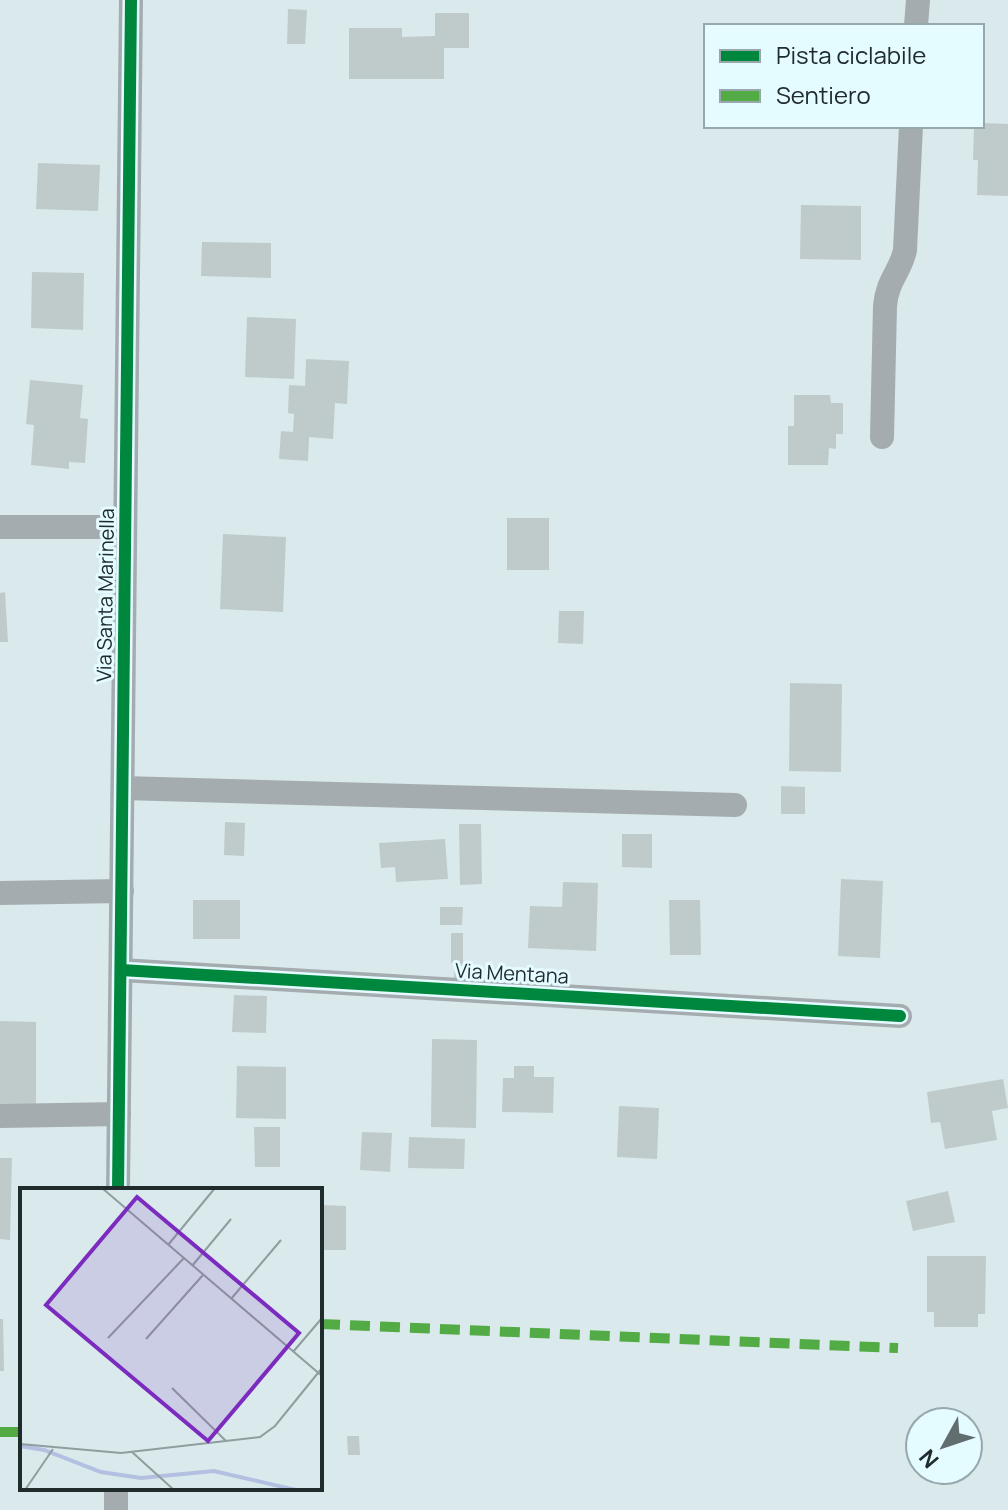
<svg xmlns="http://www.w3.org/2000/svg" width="1008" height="1510" font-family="Manrope,sans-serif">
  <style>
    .building { fill: #bfcbcb }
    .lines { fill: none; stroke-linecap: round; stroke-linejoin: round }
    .minor { stroke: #a4acb0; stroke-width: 24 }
    .quiet { stroke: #52ab44; stroke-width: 10; stroke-dasharray: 20 10; stroke-linecap: butt }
    .cycleway-casing { stroke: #e4fbff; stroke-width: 17 }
    .cycleway { stroke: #00873e; stroke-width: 12 }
    .labels { text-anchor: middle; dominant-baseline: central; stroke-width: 6; stroke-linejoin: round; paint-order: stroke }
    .street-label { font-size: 20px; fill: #202b2c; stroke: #e4fbff }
    .inset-river { fill: none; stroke: #b3c0e1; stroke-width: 4 }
    .inset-road { fill: none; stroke: #909d9f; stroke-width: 2 }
    .view { fill: #7b2cbf; fill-opacity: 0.15; stroke: #7b2cbf; stroke-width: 4 }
    .inset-edge { fill: none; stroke: #202b2c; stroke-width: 4 }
  </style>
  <rect width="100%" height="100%" fill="#dae9ec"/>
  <g class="building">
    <polygon points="288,9 307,10 305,44 287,44"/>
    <polygon points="435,13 469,13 469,48 444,48 444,79 349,79 349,28 402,28 402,37 435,36"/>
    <polygon points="982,123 1008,124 1008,196 977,195 978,160 973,160 974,126 982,126"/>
    <polygon points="38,163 100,165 98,211 36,209"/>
    <polygon points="801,205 861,206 861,260 800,259"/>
    <polygon points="202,242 271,243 271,278 201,276"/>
    <polygon points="32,272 84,273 83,330 31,328"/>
    <polygon points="247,317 296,319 294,379 245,377"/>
    <polygon points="306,359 349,361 347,404 335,403 333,439 309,437 308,461 279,459 281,431 293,432 294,414 288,413 289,385 305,386"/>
    <polygon points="30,380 83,385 80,418 88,419 85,463 69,462 69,469 31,465 34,425 26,424"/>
    <polygon points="794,395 830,395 831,403 843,403 843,434 836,434 836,449 829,448 828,465 788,465 788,426 794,426"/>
    <rect x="507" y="518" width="42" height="52"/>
    <polygon points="223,534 286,537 283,612 220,609"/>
    <polygon points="5,592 8,642 0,642 0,593"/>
    <polygon points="559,611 584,611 583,644 558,643"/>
    <polygon points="790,683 842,684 841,772 789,771"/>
    <polygon points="781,786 805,787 805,814 781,814"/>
    <polygon points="225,822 245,823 244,856 224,855"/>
    <polygon points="459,824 481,824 482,884 460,885"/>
    <polygon points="622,834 652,834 652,868 622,867"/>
    <polygon points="445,839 448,879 396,882 395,867 381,868 379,843"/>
    <polygon points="841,879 883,881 880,958 838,956"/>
    <polygon points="563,882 598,883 596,951 528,948 530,906 562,907"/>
    <rect x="193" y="900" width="47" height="39"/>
    <polygon points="669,900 700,900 701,955 670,955"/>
    <polygon points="440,907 463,907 462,925 440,925"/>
    <polygon points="451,933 463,933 463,980 454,980 455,963 451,963"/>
    <polygon points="234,995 267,996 266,1033 232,1032"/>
    <polygon points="0,1021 36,1022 36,1110 0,1109"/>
    <polygon points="432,1039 477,1040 476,1128 431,1127"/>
    <polygon points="237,1066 286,1067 286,1119 236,1118"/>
    <polygon points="514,1066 534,1066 534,1077 554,1077 553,1113 502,1112 503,1078 514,1078"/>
    <polygon points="1003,1079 1008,1108 992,1111 997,1140 945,1149 940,1122 931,1123 927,1092"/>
    <polygon points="619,1106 659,1108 657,1159 617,1157"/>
    <polygon points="254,1127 280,1127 280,1167 255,1167"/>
    <polygon points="362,1132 392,1133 390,1172 360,1170"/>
    <polygon points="409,1137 465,1139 464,1169 408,1168"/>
    <polygon points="0,1158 12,1158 10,1240 0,1239"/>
    <polygon points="948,1191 955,1222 913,1231 906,1201"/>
    <polygon points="323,1205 346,1206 346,1250 323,1250"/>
    <polygon points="927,1256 986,1256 985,1314 978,1314 978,1327 934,1327 934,1312 927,1312"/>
    <polygon points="0,1319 3,1319 4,1371 0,1371"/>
    <polygon points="347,1436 359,1436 360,1455 348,1455"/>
  </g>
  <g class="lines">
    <g class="minor">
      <polyline points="916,26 918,0"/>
      <path d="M882 437 885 306C887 280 901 271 905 250L911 126"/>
      <polyline points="0,527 125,527"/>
      <polyline points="123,788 735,805"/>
      <polyline points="0,893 122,891"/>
      <polyline points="121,970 900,1016"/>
      <polyline points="0,1116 119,1114"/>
      <polyline points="118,1190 131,0"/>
      <polyline points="116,1510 116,1488"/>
    </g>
    <g class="quiet">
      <polyline points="320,1324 898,1348"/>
      <polyline points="0,1432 22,1432"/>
    </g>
    <g class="cycleway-casing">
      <g id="cycleway">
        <polyline points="121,970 900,1016"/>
        <polyline points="118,1190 131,0"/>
      </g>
    </g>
    <use href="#cycleway" class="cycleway"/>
  </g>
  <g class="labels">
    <g class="street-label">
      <text transform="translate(105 595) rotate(-89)">Via Santa Marinella</text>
      <text transform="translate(512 973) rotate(3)">Via Mentana</text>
    </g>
  </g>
  <g transform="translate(20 1188)">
    <rect width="302" height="302" fill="#dae9ec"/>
    <path class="inset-river" d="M0 258 24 262 81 284 121 290 194 283 276 302"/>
    <path class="inset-road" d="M82 0 302 188M148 57 195 0M172 78 211 31M211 111 261 52M88 150 164 70M126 151 183 87M273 164 302 130M152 200 206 253M0 256 101 265 240 249 255 238 302 180M112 264 154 302M5 302 33 261"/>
    <path class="view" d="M117 9 279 145 188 253 26 117Z"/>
    <rect width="302" height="302" class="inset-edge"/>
  </g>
  <rect x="704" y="24" width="280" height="104" fill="#e4fbff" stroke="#96a8ab" stroke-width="2"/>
  <rect x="720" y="50" width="40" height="12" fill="#00873e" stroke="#96a8ab" stroke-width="2"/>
  <text x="776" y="64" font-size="24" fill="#202b2c">Pista ciclabile</text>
  <rect x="720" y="90" width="40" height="12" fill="#52ab44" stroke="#96a8ab" stroke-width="2"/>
  <text x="776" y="104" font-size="24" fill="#202b2c">Sentiero</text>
  <g transform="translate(944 1446) rotate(230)"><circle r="38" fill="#e4fbff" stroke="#96a8ab" stroke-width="2"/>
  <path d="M0-6L14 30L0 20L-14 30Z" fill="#616e6f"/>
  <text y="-12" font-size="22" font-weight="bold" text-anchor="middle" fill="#202b2c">N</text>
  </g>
</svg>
